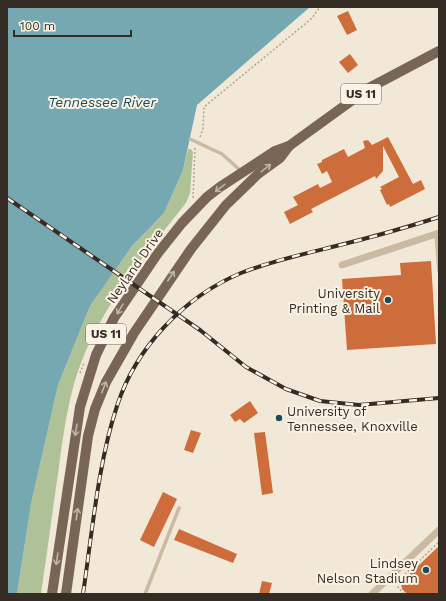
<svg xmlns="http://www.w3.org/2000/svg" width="446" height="601" font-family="'Work Sans',sans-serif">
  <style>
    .green { fill: #afc297 }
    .water { fill: #75a8b0 }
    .building { fill: #cc6d3b }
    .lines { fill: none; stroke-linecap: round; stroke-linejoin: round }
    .path { stroke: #b6a38d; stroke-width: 1.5; stroke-dasharray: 2 2; stroke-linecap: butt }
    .service { stroke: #cab9a3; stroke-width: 3.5 }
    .minor { stroke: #cab9a3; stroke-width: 7 }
    .primary { stroke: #786555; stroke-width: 10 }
    .rail-casing { stroke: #352c25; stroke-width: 4 }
    .rail { stroke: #faf2e4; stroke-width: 2.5; stroke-dasharray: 8; stroke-linecap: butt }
    .oneway { stroke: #c0b3a4 }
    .poi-dot { fill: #194e58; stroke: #faf2e4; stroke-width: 1.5 }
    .labels { text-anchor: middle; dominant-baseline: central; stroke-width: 4; stroke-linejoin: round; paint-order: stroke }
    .shield { fill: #faf2e4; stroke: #70675e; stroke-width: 1 }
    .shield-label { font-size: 12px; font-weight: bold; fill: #352c25 }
    .street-label { font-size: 13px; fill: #352c25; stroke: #faf2e4 }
    .poi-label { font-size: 13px; fill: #352c25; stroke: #faf2e4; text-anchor: end }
    .water-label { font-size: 14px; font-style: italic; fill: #194e58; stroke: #faf2e4 }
  </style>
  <rect width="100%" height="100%" fill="#f2e8d7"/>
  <path class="green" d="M188 149H191L193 152 190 193 186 203C142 258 94 315 74 384 66 413 62 444 58 474 52 514 47 554 41 594H17L31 504 58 385 90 306 132 246 164 213 183 170Z"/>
  <polygon class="water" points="8,7 310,7 197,105 183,170 164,213 132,246 90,306 58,385 31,504 17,594 7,594"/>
  <g class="building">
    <polygon points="348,11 357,30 347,35 337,16"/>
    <polygon points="350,54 358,65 348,73 339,62"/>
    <polygon points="388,137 413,184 421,180 425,189 390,207 389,204 387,205 380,190 382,189 380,187 399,177 383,146 383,171 376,179 375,176 311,209 313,212 290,224 284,212 298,205 293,197 318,184 320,188 332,182 327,171 322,174 317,164 322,162 322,160 344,149 348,157 365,148 363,141 368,140 372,145"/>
    <polygon points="431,261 436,344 347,350 342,279 401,275 400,263"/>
    <polygon points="250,401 258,413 244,423 240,419 235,422 230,415"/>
    <polygon points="191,430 201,433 193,453 184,450"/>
    <polygon points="265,432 273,493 262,495 254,433"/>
    <polygon points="163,492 177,499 154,547 140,540"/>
    <polygon points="179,529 237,554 233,563 174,540"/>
    <polygon points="439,546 439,594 407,594 402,589 401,582"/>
    <polygon points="262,581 272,583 269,594 259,594"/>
  </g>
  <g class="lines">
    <g class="path">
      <polyline points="200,137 203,129 204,107 311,19 320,7"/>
      <polyline points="193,198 195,148"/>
      <polyline points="80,373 84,363"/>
      <polyline points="404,594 398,587 400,579 439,542"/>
    </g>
    <g class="service">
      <polyline points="190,139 222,154 241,171"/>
      <polyline points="436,234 439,271"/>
      <polyline points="145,594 179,508"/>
    </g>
    <g class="minor">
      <polyline points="342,265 439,233"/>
      <polyline points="372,594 439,530"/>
    </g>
    <g class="primary">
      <polyline points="52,594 80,407 96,355 114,318 158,253 182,223 207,197 220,187 275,151 289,146 369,88 439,51"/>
      <polyline points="66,594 88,436 95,409 106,382 134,333 191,249 226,205 258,174 280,158 289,146"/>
    </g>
    <g class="rail-casing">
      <g id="rail">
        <polyline points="7,198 200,330 246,367 286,389 320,401 359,405 439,398"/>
        <path d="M83 594C92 534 98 463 117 406 136 347 184 297 241 273 269 262 299 255 328 248 365 239 402 229 439 217"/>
      </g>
    </g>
    <use href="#rail" class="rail"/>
  </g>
  <defs><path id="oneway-shaft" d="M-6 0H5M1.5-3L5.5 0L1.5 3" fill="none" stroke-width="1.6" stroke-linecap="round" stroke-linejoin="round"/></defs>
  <g class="oneway">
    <use href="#oneway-shaft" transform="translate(266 168) rotate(-38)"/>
    <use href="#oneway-shaft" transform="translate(220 188) rotate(142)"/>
    <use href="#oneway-shaft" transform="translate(171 276) rotate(-57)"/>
    <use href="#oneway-shaft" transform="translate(120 309) rotate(121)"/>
    <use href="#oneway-shaft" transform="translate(104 387) rotate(-69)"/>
    <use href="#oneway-shaft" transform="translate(76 430) rotate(100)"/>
    <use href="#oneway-shaft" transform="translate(77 514) rotate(-82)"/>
    <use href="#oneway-shaft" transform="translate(57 559) rotate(98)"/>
  </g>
  <g class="poi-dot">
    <circle cx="388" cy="300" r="4"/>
    <circle cx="279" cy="418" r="4"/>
    <circle cx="426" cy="570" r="4"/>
  </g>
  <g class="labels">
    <g class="shield">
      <rect x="341" y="84" width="40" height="20" rx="3"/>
      <rect x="86" y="324" width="40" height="20" rx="3"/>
    </g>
    <g class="shield-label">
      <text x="361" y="94">US 11</text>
      <text x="106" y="334">US 11</text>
    </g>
    <g class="street-label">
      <text transform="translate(135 266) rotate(-55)">Neyland Drive</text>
    </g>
    <g class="poi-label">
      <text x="380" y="293">University<tspan x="380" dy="15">Printing &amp; Mail</tspan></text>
      <text x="287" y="411" text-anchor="start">University of<tspan x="287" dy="15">Tennessee, Knoxville</tspan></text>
      <text x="418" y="563">Lindsey<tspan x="418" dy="15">Nelson Stadium</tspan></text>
    </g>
    <g class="water-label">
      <text x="102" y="102">Tennessee River</text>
    </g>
  </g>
  <rect width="446" height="601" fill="none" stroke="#352c25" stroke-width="16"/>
  <path d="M14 30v6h117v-6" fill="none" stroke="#352c25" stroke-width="2"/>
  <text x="20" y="30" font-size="12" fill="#352c25" stroke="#faf2e4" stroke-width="3" paint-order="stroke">100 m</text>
</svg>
